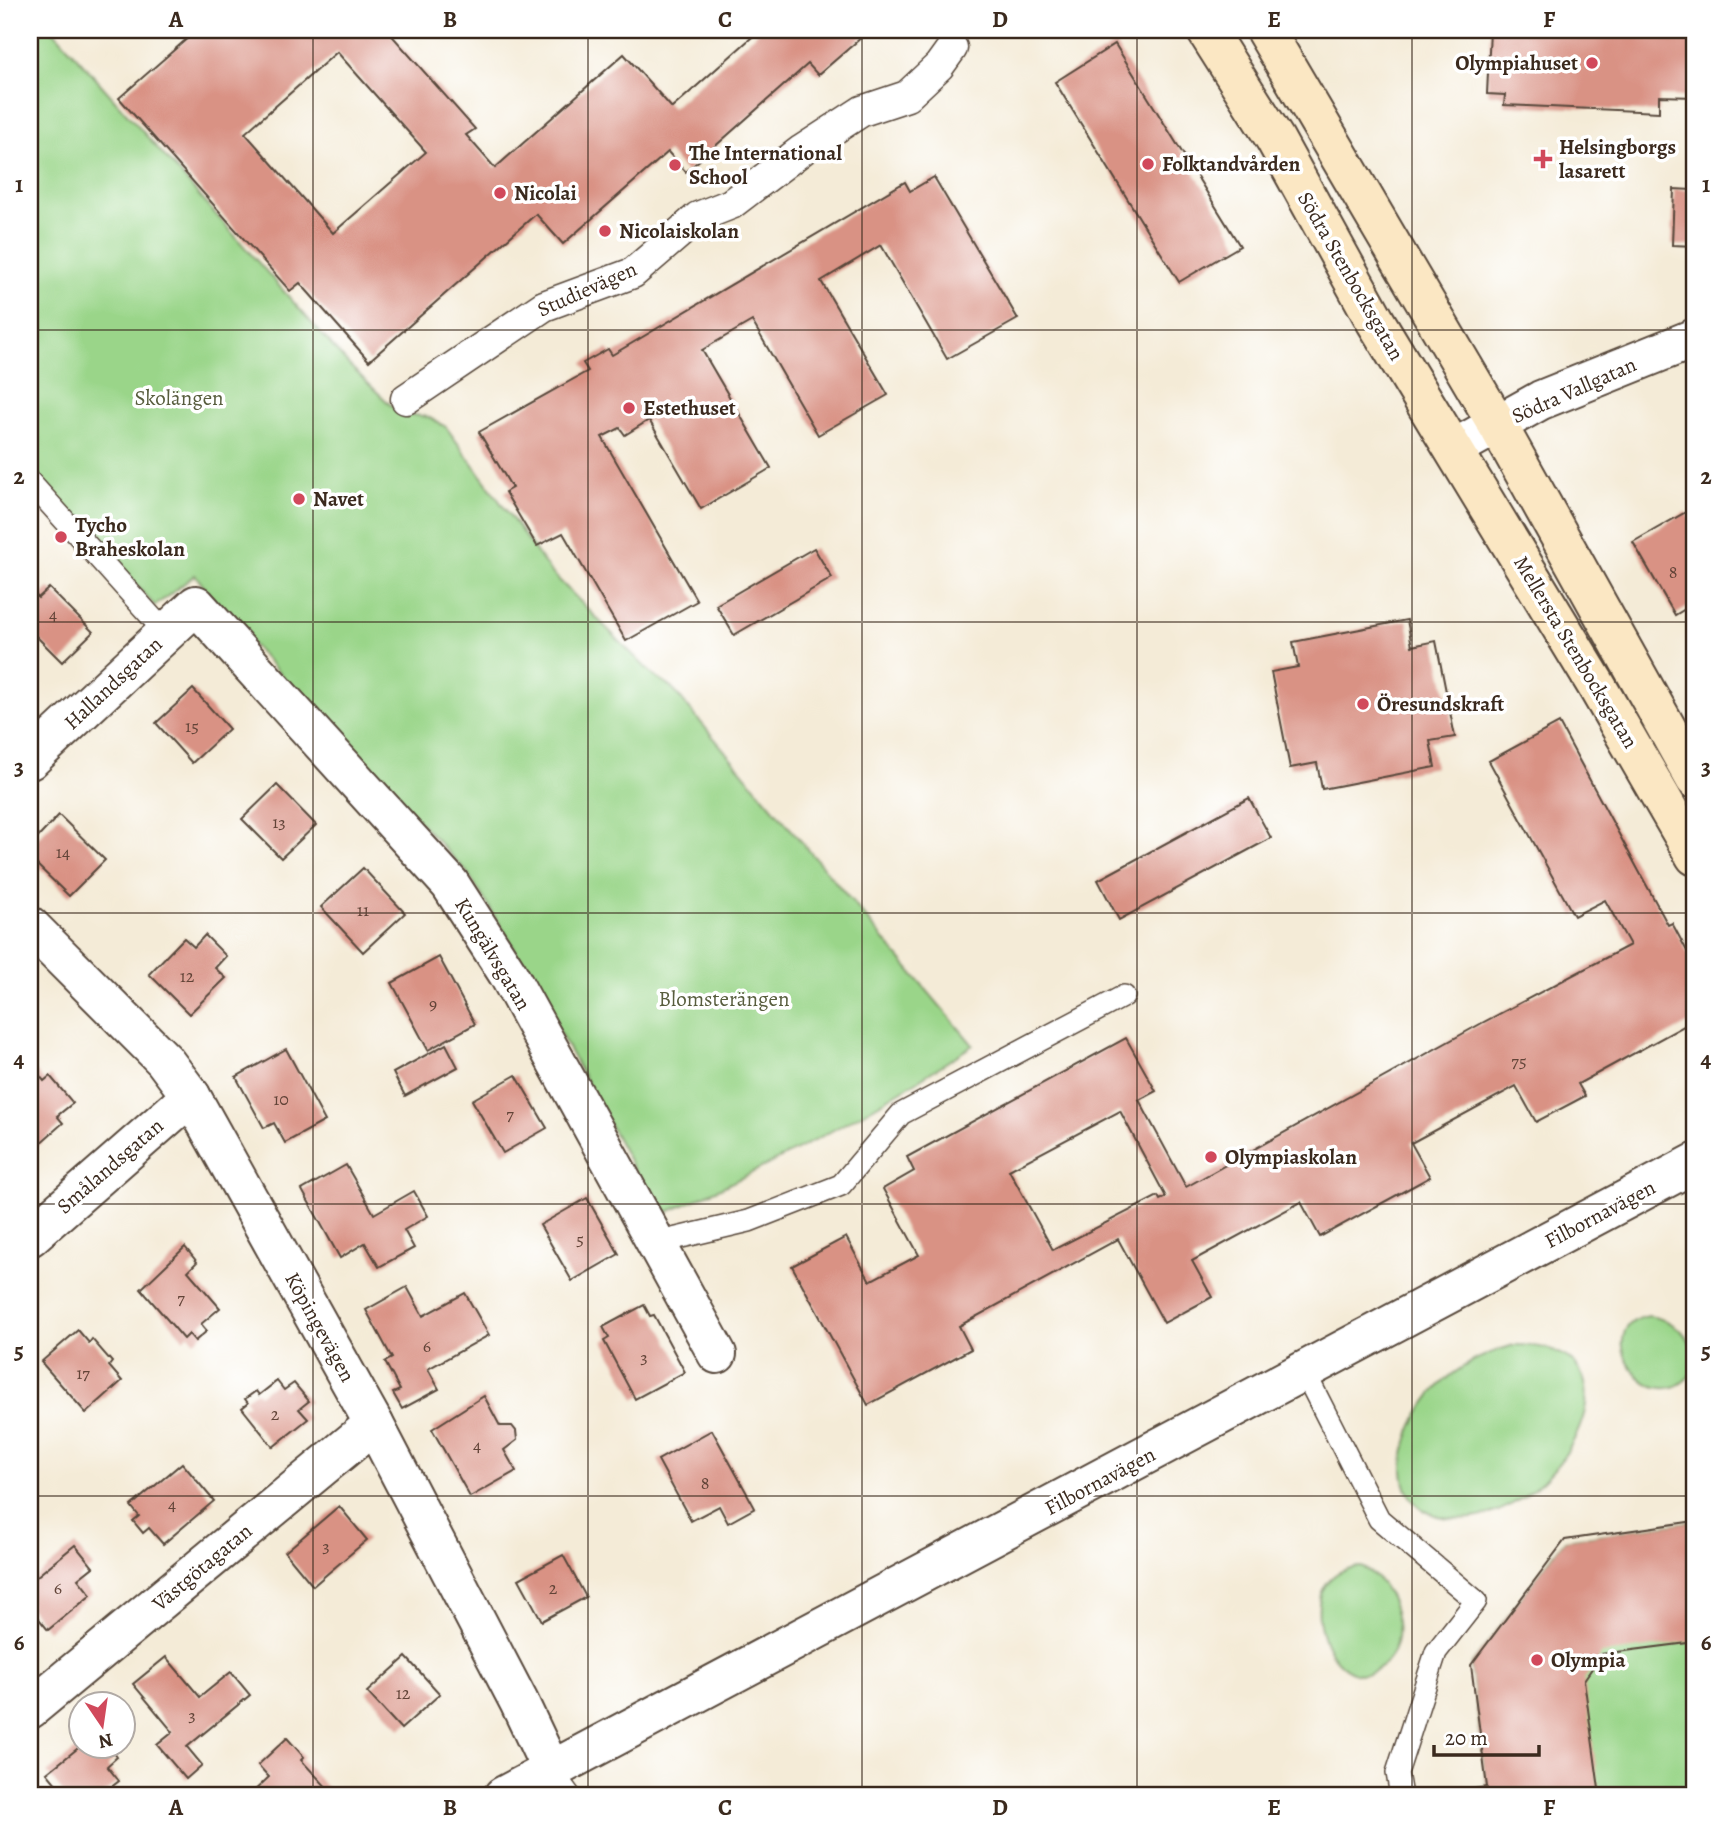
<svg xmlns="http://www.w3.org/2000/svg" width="1725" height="1826" font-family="Alegreya,serif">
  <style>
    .green { fill: #9ad589; stroke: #6a8054; stroke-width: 2 }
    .building { fill: #d99284; fill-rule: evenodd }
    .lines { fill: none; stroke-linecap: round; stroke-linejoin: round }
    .service-casing { stroke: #57473a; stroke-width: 24 }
    .pedestrian-casing { stroke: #57473a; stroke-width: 33 }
    .minor-casing { stroke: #57473a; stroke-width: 42 }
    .tertiary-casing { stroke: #57473a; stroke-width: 42 }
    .secondary-casing { stroke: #57473a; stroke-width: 42 }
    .service { stroke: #fff; stroke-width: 21 }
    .pedestrian { stroke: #fff; stroke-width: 30 }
    .minor { stroke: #fff; stroke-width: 38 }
    .tertiary { stroke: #fff; stroke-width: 38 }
    .secondary { stroke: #fbe7c3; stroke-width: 38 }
    .grid { fill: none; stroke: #3b2a1e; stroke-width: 2; stroke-opacity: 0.55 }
    .poi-dot { fill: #d1495b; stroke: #fff; stroke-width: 2.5 }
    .labels { text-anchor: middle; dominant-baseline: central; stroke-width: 7; stroke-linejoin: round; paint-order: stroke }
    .number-label { font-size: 18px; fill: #624438 }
    .poi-label { font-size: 21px; font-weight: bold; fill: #3b2a1e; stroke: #fff; text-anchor: start }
    .street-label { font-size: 21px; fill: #3b2a1e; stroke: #fff }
    .park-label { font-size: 21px; fill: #585d3e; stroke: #fff }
    .neatline { fill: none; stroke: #3b2a1e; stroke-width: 2.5 }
    .grid-label { font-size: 23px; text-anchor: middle; font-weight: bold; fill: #3b2a1e }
  </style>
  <rect width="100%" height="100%" fill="#fff"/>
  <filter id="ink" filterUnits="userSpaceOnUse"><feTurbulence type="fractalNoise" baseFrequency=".0143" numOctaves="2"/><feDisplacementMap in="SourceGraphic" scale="14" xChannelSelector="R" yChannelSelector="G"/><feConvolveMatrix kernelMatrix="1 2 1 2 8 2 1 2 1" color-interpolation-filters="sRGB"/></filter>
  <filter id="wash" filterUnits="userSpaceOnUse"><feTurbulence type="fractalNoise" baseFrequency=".00686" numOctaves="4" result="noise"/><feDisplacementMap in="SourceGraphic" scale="28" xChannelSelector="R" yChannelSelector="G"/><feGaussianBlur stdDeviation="1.57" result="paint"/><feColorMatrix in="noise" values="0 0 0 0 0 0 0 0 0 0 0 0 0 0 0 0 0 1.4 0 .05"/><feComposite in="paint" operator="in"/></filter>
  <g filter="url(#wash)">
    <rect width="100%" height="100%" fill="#f4ebd7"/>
    <g class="green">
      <path d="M30 30H53L348 364 399 413 428 417 446 427 550 571 654 676 671 687 973 1045C871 1113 771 1167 659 1216L508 937 467 872 230 621 195 575 155 606 30 469Z"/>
      <path d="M1649 1316C1676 1320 1699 1340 1694 1370 1653 1429 1585 1326 1649 1316Z"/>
      <path d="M1514 1345C1655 1344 1562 1508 1472 1518 1377 1527 1394 1432 1440 1385 1460 1365 1487 1353 1514 1345Z"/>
      <polygon points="1695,1521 1695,1796 1425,1796 1487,1787 1471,1665 1565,1540"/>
      <path d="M1361 1567C1394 1581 1413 1642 1381 1667 1330 1705 1281 1570 1361 1567Z"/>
    </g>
    <g id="blocks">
      <g class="building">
        <path d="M197 30H387L475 129 466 135 495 168 624 54 672 108 760 30H870L818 75 808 64 686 172 668 152 563 244 536 214 369 361 300 283 290 291 119 98ZM337 52 426 152 333 233 245 133Z"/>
        <polygon points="1490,30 1587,33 1587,30 1695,30 1695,97 1659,96 1659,112 1504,105 1505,95 1487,94"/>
        <polygon points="1115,44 1240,246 1179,282 1055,82"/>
        <polygon points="1693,159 1695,246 1672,245 1674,189 1692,190"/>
        <polygon points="934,177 1018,319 947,359 881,245 821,281 888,395 818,435 752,321 702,350 771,468 701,509 649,420 625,435 620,428 602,437 697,601 626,641 563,533 537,546 505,492 512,488 479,432 588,371 583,363 608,349 612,355 905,182 910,191"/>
        <polygon points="1686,512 1695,529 1695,603 1675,615 1633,542"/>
        <polygon points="814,548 832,578 734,635 716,605"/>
        <polygon points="49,588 93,632 62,662 30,630 30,589 38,598"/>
        <polygon points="1407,620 1412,646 1436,641 1455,737 1430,741 1435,767 1322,789 1317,763 1290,768 1271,672 1298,667 1293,642"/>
        <polygon points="193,689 229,729 192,763 156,723"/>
        <path d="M1559 723 1668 925 1672 923 1695 966V1020L1578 1084 1585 1096 1536 1122 1516 1086 1411 1143 1430 1177 1320 1237 1301 1202 1192 1261 1212 1297 1164 1323 1118 1239 959 1326 971 1349 868 1405 792 1266 846 1237 870 1281 919 1255 883 1189 914 1171 907 1157 1126 1038 1156 1091 1139 1100 1186 1187 1482 1023 1630 945 1605 900 1574 916 1489 761ZM1120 1111 1166 1197 1160 1200 1158 1196 1053 1250 1009 1170Z"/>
        <polygon points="277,785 316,825 281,858 242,819"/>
        <polygon points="1249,798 1271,838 1119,920 1098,880"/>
        <polygon points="59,815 105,860 69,896 30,858 30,846"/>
        <polygon points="363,868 405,913 363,952 321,907"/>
        <polygon points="205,935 226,956 215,968 226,978 189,1014 149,974 184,938 194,947"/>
        <polygon points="439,957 475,1024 428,1050 392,983"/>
        <polygon points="446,1044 458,1067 405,1096 393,1073"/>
        <polygon points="286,1049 325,1121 285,1143 274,1123 264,1128 236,1077"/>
        <polygon points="30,1064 44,1081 50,1076 73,1103 57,1116 63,1123 30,1152"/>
        <polygon points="516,1075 547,1128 503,1153 472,1100"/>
        <polygon points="346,1165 374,1214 414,1191 428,1216 404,1230 414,1248 379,1267 365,1243 340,1258 302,1190"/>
        <polygon points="587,1198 619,1254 572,1281 540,1225"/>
        <polygon points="185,1247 197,1262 188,1271 220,1308 201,1324 207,1331 195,1341 189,1334 184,1339 141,1289"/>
        <polygon points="407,1287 423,1316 465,1293 489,1335 428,1369 439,1389 402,1409 393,1393 400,1390 385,1362 392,1358 366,1310"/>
        <polygon points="644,1305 650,1316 654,1315 685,1372 635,1399 604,1341 609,1338 603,1327"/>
        <polygon points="78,1330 89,1343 92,1339 112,1362 109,1366 122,1381 86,1413 41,1362"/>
        <polygon points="277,1381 284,1390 294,1383 309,1401 299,1409 308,1419 273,1447 242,1408 248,1403 245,1399 256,1391 259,1395"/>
        <polygon points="484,1396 500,1426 512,1426 516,1431 517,1440 504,1450 516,1471 470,1497 432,1429"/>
        <polygon points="712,1430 755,1508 728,1523 719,1506 691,1521 658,1460"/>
        <polygon points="182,1463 214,1501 163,1544 149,1528 143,1533 133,1521 139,1516 131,1506"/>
        <polygon points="339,1506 367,1540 313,1586 285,1552"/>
        <polygon points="1695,1521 1695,1642 1602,1654 1584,1680 1600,1796 1432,1796 1487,1787 1471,1665 1565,1540"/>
        <polygon points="75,1545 93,1567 78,1579 91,1595 48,1630 30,1608 30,1582"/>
        <polygon points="563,1555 586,1597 542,1621 519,1579"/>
        <polygon points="166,1657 200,1697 231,1672 250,1695 187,1747 202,1765 186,1779 157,1745 173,1732 133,1684"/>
        <polygon points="406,1657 440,1694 401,1729 367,1692"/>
        <polygon points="287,1738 304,1757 301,1760 333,1794 330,1796 250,1795 269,1777 258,1765"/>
        <polygon points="82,1745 108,1745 117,1757 107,1766 119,1781 100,1796 66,1796 47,1773"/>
      </g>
    </g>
  </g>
  <g filter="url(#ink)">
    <use href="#blocks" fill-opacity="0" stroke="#57473a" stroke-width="2"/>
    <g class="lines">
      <g class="service-casing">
        <g id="service">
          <polyline points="30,482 166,633"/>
          <polyline points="656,1243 749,1221 841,1185 901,1114 1124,996"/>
          <polyline points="1304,1371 1379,1519 1476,1601 1436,1652 1397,1773 1401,1796"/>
          <polyline points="551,1770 570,1796"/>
        </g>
      </g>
      <g class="pedestrian-casing">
        <polyline id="pedestrian" points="406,399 544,306 633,273 698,217 731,204 802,150 862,111 907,96 939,66 952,48"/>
      </g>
      <g class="minor-casing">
        <g id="minor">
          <polyline points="1455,448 1541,400 1695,338"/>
          <polyline points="30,760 196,605 450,884 508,974 717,1354"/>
          <polyline points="30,926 164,1060 191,1096 374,1424 519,1702 551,1770"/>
          <polyline points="30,1237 191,1096"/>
          <polyline points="30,1709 374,1424"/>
        </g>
      </g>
      <g class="tertiary-casing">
        <polyline id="tertiary" points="503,1796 1695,1163"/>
      </g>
      <g class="secondary-casing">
        <g id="secondary">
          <polyline points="1206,30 1275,139 1376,322 1595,683 1695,856"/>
          <polyline points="1265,30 1497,424 1695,779"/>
        </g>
      </g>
      <use href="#service" class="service"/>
      <use href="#pedestrian" class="pedestrian"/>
      <use href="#minor" class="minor"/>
      <use href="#tertiary" class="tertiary"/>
      <use href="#secondary" class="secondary"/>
    </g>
  </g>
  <path class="grid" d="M313 30V1796M588 30V1796M862 30V1796M1137 30V1796M1412 30V1796M30 330H1695M30 622H1695M30 913H1695M30 1204H1695M30 1496H1695"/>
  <g class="poi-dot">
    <circle cx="1592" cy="63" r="7"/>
    <path d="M1539.5 148.5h7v7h7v7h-7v7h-7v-7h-7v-7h7z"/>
    <circle cx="1148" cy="164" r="7"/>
    <circle cx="675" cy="165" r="7"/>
    <circle cx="500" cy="193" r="7"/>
    <circle cx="605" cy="231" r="7"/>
    <circle cx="629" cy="408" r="7"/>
    <circle cx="299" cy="499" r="7"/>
    <circle cx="61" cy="537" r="7"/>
    <circle cx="1363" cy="704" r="7"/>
    <circle cx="1211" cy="1157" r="7"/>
    <circle cx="1537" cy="1660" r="7"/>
  </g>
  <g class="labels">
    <g class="number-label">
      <text x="1673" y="572">8</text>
      <text x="53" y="614">4</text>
      <text x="192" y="726">15</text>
      <text x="279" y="822">13</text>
      <text x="63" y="852">14</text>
      <text x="363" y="910">11</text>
      <text x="187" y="976">12</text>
      <text x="433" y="1004">9</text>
      <text x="1519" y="1061">75</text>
      <text x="281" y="1099">10</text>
      <text x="510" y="1114">7</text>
      <text x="580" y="1239">5</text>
      <text x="181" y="1298">7</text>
      <text x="427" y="1346">6</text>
      <text x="644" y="1357">3</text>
      <text x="83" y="1373">17</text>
      <text x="275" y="1414">2</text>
      <text x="477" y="1445">4</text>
      <text x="705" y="1483">8</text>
      <text x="172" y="1504">4</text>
      <text x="326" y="1546">3</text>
      <text x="58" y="1588">6</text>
      <text x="553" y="1588">2</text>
      <text x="403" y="1693">12</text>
      <text x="192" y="1715">3</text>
    </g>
    <g class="poi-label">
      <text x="1578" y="63" text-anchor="end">Olympiahuset</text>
      <text x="1559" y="147">Helsingborgs<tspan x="1559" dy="24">lasarett</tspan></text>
      <text x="689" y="153">The International<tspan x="689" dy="24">School</tspan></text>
      <text x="1162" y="164">Folktandvården</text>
      <text x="514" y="193">Nicolai</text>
      <text x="619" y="231">Nicolaiskolan</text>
      <text x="643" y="408">Estethuset</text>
      <text x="313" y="499">Navet</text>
      <text x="75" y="525">Tycho<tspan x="75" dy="24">Braheskolan</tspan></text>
      <text x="1377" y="704">Öresundskraft</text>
      <text x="1225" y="1157">Olympiaskolan</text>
      <text x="1551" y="1660">Olympia</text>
    </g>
    <g class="street-label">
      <text transform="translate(1351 276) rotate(60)">Södra Stenbocksgatan</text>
      <text transform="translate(587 289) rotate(-24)">Studievägen</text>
      <text transform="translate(1574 390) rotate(-24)">Södra Vallgatan</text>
      <text transform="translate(1576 652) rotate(59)">Mellersta Stenbocksgatan</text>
      <text transform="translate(113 683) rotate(-43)">Hallandsgatan</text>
      <text transform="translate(493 954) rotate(59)">Kungälvsgatan</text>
      <text transform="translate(110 1166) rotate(-41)">Smålandsgatan</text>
      <text transform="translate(1600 1214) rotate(-28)">Filbornavägen</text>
      <text transform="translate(320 1327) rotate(61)">Köpingevägen</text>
      <text transform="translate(1100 1481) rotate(-28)">Filbornavägen</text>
      <text transform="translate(202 1567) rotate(-40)">Västgötagatan</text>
    </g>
    <g class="park-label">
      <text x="179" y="398">Skolängen</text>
      <text x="724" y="999">Blomsterängen</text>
    </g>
  </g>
  <rect width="1725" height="1826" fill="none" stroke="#fff" stroke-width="77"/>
  <g transform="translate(102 1725) rotate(167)"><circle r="33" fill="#ffffff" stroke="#b1aaa5" stroke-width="2"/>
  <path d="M0-5L12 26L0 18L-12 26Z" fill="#d1495b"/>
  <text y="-10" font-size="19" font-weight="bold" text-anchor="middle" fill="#3b2a1e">N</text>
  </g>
  <path d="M1434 1745v10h105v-10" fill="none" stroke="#3b2a1e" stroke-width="3.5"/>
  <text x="1445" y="1745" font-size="21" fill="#3b2a1e" stroke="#ffffff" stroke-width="5" paint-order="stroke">20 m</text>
  <rect x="38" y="38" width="1648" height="1749" class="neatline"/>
  <g class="grid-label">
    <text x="176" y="27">A</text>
    <text x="450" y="27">B</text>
    <text x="725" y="27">C</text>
    <text x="1000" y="27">D</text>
    <text x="1274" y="27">E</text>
    <text x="1549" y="27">F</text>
    <text x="19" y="192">1</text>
    <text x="1706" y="192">1</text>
    <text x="19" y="484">2</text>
    <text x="1706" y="484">2</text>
    <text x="19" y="775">3</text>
    <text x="1706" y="775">3</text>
    <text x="19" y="1067">4</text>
    <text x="1706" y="1067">4</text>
    <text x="19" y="1358">5</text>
    <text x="1706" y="1358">5</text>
    <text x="19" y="1650">6</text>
    <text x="1706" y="1650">6</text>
    <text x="176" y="1815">A</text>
    <text x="450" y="1815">B</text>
    <text x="725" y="1815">C</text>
    <text x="1000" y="1815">D</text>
    <text x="1274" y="1815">E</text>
    <text x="1549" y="1815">F</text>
  </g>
</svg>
